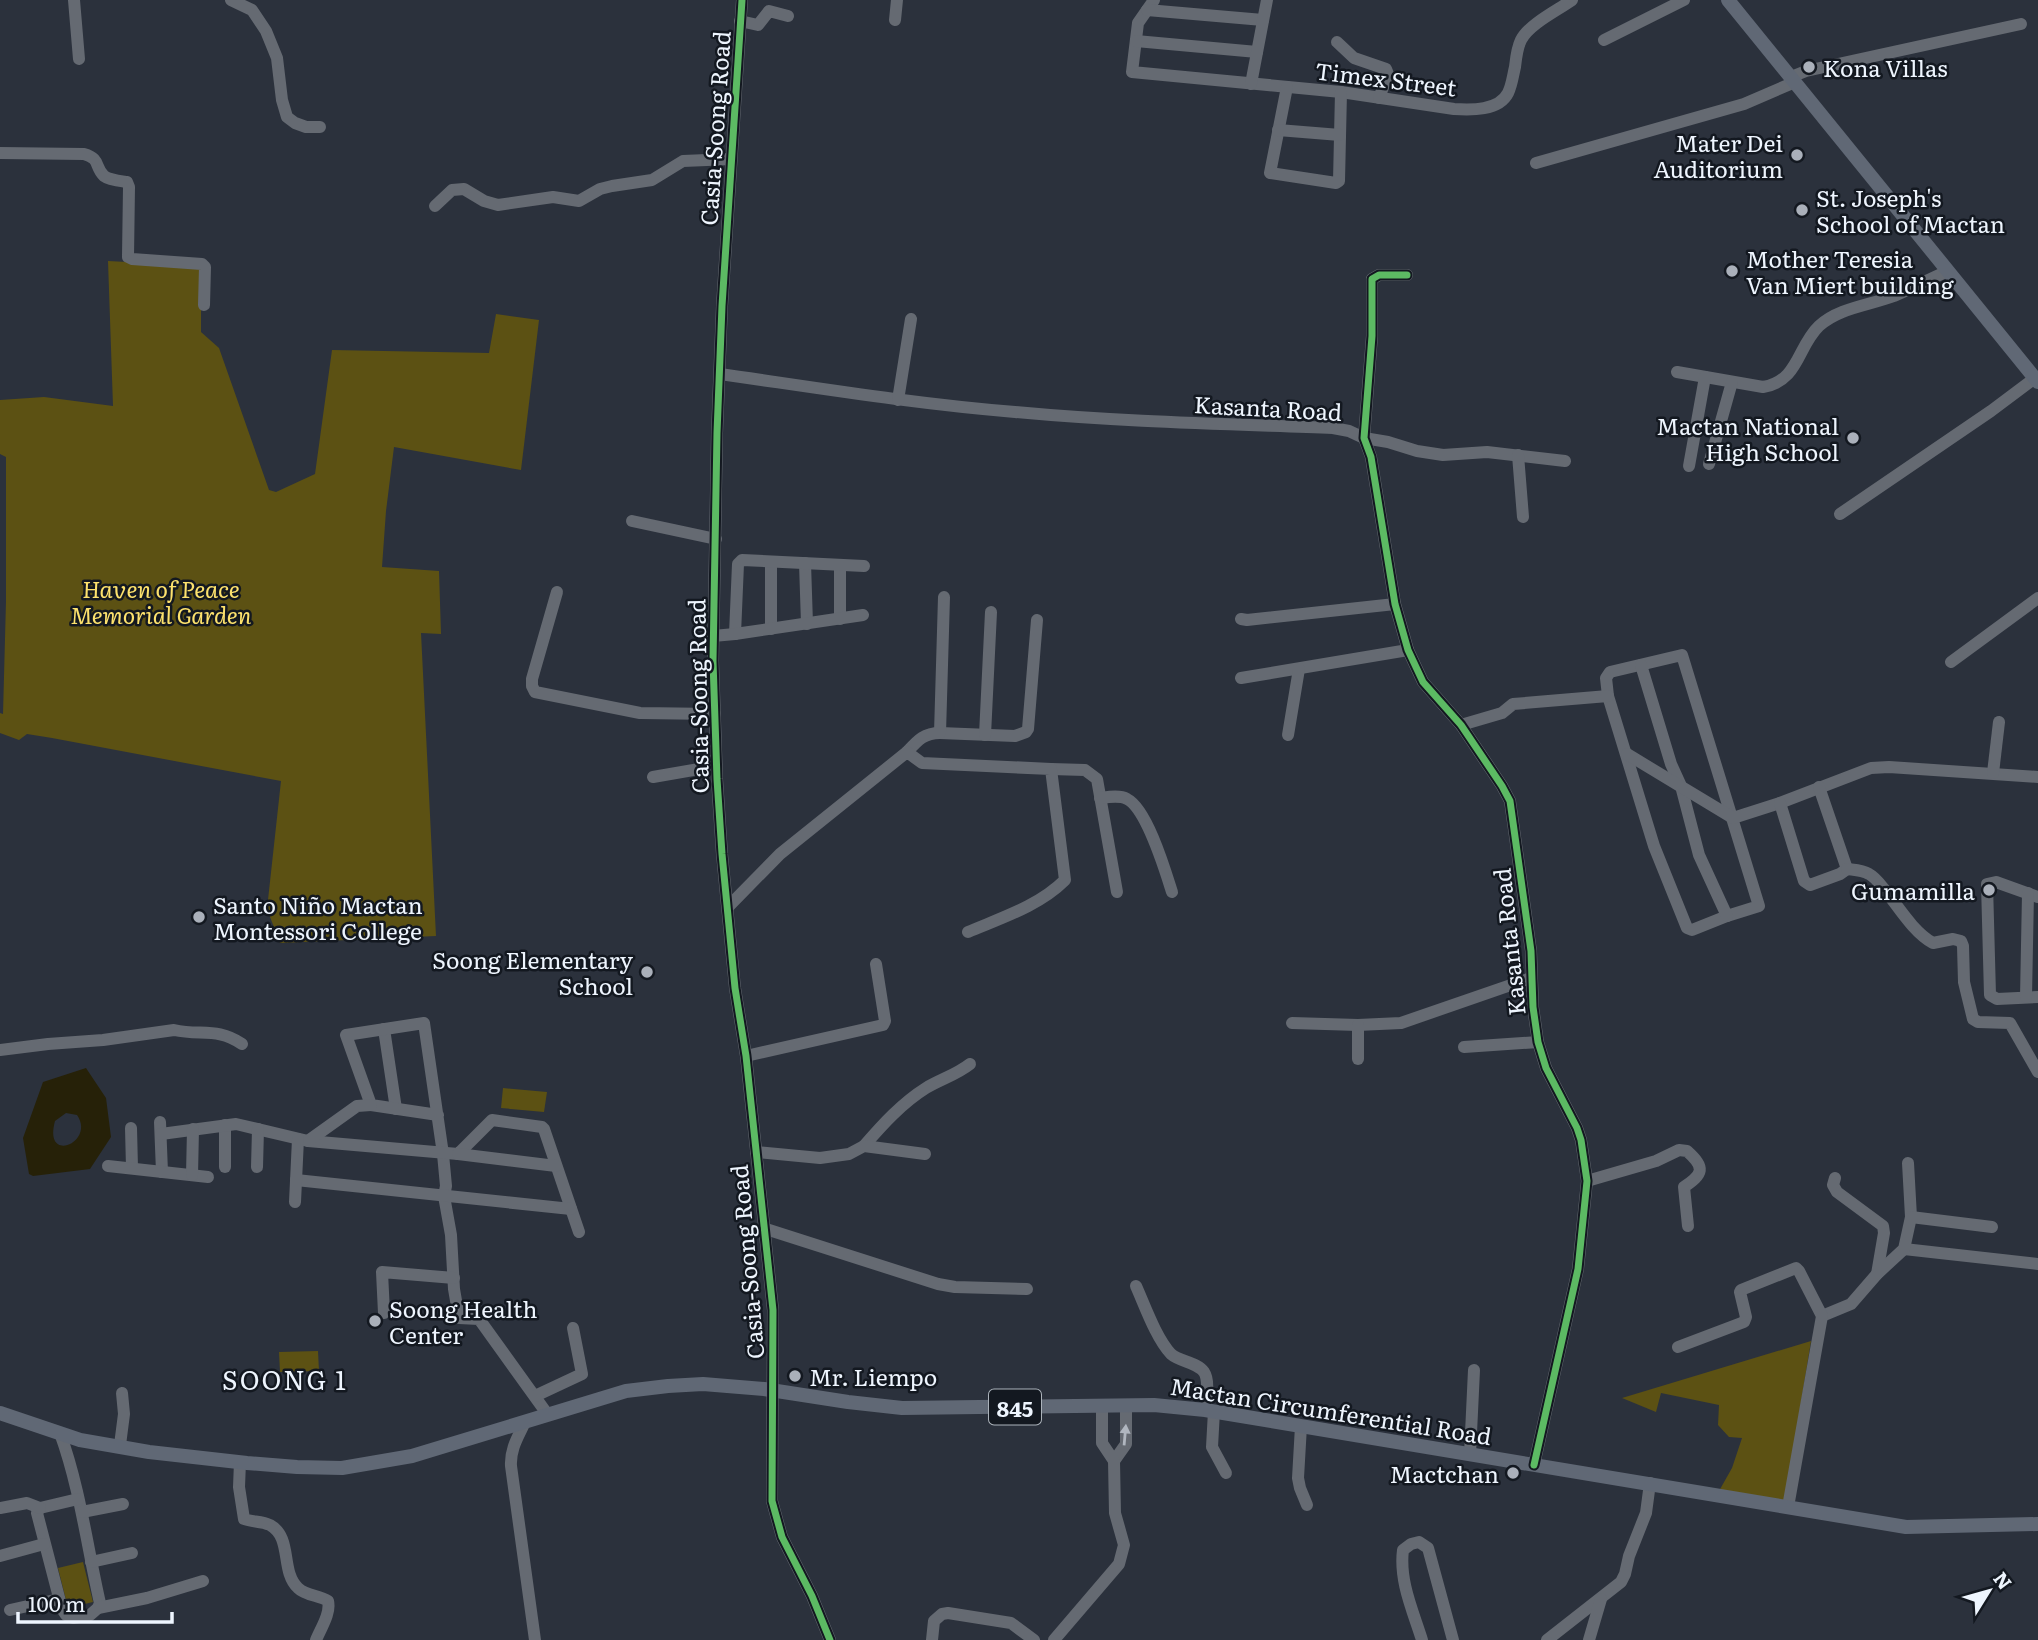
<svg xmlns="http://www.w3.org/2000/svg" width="2038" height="1640" font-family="Literata,serif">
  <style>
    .green { fill: #5c5113 }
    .water { fill: #262108; fill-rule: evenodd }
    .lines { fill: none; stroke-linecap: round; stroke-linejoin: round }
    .minor { stroke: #656a72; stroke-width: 12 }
    .major { stroke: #606875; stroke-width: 14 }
    .cycleway-casing { stroke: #131820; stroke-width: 11 }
    .cycleway { stroke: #5cba63; stroke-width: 7 }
    .oneway { fill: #b0b6bf }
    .poi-dot { fill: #aab0ba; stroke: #131820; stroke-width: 2.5 }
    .labels { text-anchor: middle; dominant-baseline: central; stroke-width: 5; stroke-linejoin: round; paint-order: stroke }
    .shield { fill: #131820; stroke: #acb3bb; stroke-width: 2 }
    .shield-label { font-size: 21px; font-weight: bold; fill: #eef5fe }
    .poi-label { font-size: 23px; fill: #eef5fe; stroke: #131820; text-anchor: start }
    .street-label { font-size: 23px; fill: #eef5fe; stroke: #131820 }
    .park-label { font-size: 23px; font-style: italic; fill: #fde26d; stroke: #131820 }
    .quarter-label { font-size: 26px; letter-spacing: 2px; fill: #eef5fe; stroke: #131820 }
  </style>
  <rect width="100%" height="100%" fill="#2b313c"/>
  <g class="green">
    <polygon points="108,261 201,266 201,332 219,348 269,490 276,492 315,474 332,350 489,353 496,314 539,320 521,470 394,447 386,511 382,567 439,571 441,634 421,633 436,936 280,943 267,909 281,781 52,738 27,734 19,740 0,733 0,713 3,714 6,601 6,457 0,454 0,400 44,397 113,406"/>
    <polygon points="503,1088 547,1092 544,1112 501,1108"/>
    <polygon points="1811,1341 1785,1501 1719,1491 1732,1468 1742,1438 1729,1437 1718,1425 1719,1405 1661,1393 1656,1412 1622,1398"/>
    <polygon points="318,1351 319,1371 280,1372 279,1352"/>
    <polygon points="83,1562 93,1602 68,1608 58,1568"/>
  </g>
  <path class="water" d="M86 1068 106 1098 111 1137 90 1169 33 1176 29 1174 23 1138 43 1082ZM66 1113 77 1115C96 1142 43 1165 55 1121Z"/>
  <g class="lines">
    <g class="minor">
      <polyline points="74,0 79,59"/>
      <polyline points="231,0 252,10 266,31 277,58 282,100 287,117 295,123 306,127 320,127"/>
      <polyline points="742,0 722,306 717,433 713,661 717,779 722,854 735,988 746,1056 773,1310 772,1501 782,1537 812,1596 830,1640"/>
      <path d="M1154 0 1138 23 1132 72 1341 92 1454 109C1471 110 1499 111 1508 93 1512 85 1513 75 1515 67 1516 58 1517 48 1521 40 1529 24 1558 10 1572 0"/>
      <polyline points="1147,10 1263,20"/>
      <polyline points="895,20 897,0"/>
      <polyline points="740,21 758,25 769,11 788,16"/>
      <polyline points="1604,40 1684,0"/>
      <polyline points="1136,41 1257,52"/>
      <polyline points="1337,42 1354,58 1386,69 1388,74 1379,98"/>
      <polyline points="1791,77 1806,71 2021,24"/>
      <polyline points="1251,84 1267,0"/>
      <polyline points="1287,87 1270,173 1336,183 1339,181 1341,92"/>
      <polyline points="1278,130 1340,135"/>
      <path d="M0 153 84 154C101 159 94 166 104 176 109 180 120 181 127 182L129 187 128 257 132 259 202 264 205 267 204 305"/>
      <polyline points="1536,163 1744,104 1795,82"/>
      <polyline points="435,206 452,190 464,189 484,201 498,205 553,197 579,201 600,189 612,186 652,180 683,161 731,159"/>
      <polyline points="1407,275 1379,275 1372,279 1372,336 1364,438 1371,457 1395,604 1408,650 1423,682 1461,725 1502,786 1510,801 1531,951 1533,1007 1538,1042 1546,1068 1577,1128 1581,1140 1587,1181 1578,1269 1534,1465"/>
      <path d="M1677 372 1763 387C1799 381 1797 347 1819 326 1838 308 1870 305 1894 296 1912 288 1930 279 1948 271"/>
      <path d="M720 374C818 388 916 404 1015 412 1121 422 1227 424 1333 428L1349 431 1364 438 1388 442 1417 451 1443 455 1487 452 1565 461"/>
      <polyline points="898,400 911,319"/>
      <polyline points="1518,455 1523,517"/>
      <polyline points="1709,464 1732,382"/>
      <polyline points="1689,466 1705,377"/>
      <polyline points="1840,514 1991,411 2035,378"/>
      <polyline points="632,521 716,539"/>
      <polyline points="771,562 771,629"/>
      <polyline points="805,563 807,624"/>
      <polyline points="557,592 532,679 532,686 535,692 640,713 715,714"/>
      <polyline points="840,619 840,565"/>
      <polyline points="1241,619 1247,620 1395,604"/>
      <polyline points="735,634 738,564 742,560 864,566"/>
      <polyline points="713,636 735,634 863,615"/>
      <polygon points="1682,655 1759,906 1727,916 1692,930 1687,928 1654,846 1608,696 1606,678 1610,672"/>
      <polyline points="1951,662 2038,598"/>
      <polyline points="1641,665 1671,764 1681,786 1699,855 1727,916"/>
      <polyline points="1241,678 1408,650"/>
      <polyline points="1461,725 1502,713 1513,704 1608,696"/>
      <polyline points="940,733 1015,736 1026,732 1028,729 1037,620"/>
      <polyline points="985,735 991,612"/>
      <polyline points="1288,735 1299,669"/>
      <path d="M907 752C918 740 924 733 940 733L944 597"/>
      <polyline points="1627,754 1733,818 1780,803 1871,768 1889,767 2038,777"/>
      <polyline points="1051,769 1085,770 1097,779 1117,892"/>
      <polyline points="1993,773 1999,722"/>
      <polyline points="653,777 716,766"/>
      <path d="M1100 798C1108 797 1120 795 1127 799 1147 809 1165 870 1172 892"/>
      <polyline points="1780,803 1804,881 1810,885 1840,874 1847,869 1819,787"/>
      <path d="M1847 869C1854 870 1862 870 1869 874 1877 878 1882 887 1888 894 1901 911 1915 933 1933 943L1953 939 1961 941 1963 946 1964 982 1973 1019 1978 1022 2010 1023 2038 1072"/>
      <polyline points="2038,897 1996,882 1987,884 1990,995 1997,999 2038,997"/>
      <path d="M728 907 780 854 907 752 922 763 1051 769 1065 880C1039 906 1001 918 968 932"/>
      <polyline points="2026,997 2028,893"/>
      <polyline points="1292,1023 1358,1025 1401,1023 1531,978"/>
      <polyline points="384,1029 396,1109"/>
      <polyline points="1464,1047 1538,1042"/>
      <path d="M0 1050 48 1044 103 1040 174 1030C201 1036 217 1027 242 1044"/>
      <polyline points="746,1056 883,1025 885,1021 876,964"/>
      <polyline points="1358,1059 1358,1025"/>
      <polyline points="438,1115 371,1105 346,1035 424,1023 443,1154 446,1186 444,1196 451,1235 454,1289 459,1318 479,1319 548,1415"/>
      <polyline points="160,1122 162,1172"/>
      <polyline points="225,1125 225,1167"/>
      <polyline points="131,1128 132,1168"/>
      <polyline points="161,1134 236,1124 308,1141 458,1154 492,1120 542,1127 544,1129 579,1232"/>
      <polyline points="308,1141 357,1106 371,1105"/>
      <path d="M864 1146C882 1125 902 1103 926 1088 941 1079 956 1075 970 1064"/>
      <polyline points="756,1152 820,1158 849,1154 864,1146 925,1154"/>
      <polyline points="458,1154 556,1166"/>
      <polyline points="1908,1163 1911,1217"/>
      <polyline points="108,1166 208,1177"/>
      <polyline points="257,1167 258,1129"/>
      <polyline points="192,1175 193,1129"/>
      <polyline points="1835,1178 1833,1185 1837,1192 1883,1226 1884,1233 1877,1274"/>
      <polyline points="296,1180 571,1209"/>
      <path d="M1587 1181 1656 1161 1679 1150 1687 1151C1706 1168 1703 1174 1684 1187L1688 1226"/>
      <polyline points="295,1202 298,1139"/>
      <polyline points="766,1229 938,1284 955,1287 1027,1289"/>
      <polyline points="1904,1249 2038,1264"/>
      <path d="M1136 1286C1145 1306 1156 1338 1171 1354 1180 1362 1197 1362 1204 1372 1210 1381 1206 1399 1205 1410"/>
      <polyline points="384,1313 382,1272 454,1278"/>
      <polyline points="1822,1316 1851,1304 1877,1274 1904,1249 1911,1217 1992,1227"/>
      <polyline points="1678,1347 1744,1322 1746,1317 1740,1292 1741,1290 1796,1268 1799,1271 1822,1316 1788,1507"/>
      <polyline points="535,1396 582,1374 573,1328"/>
      <polyline points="1214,1411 1212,1447 1226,1473"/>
      <path d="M525 1422C518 1437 510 1449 511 1466L535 1640"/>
      <polyline points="1301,1426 1298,1478 1300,1488 1307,1505"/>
      <path d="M60 1433C80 1488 87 1546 100 1603L98 1608"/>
      <polyline points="120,1445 124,1414 122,1393"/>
      <polyline points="1470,1454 1474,1370"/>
      <polyline points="1114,1461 1126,1444 1126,1405"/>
      <path d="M240 1462 239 1487 244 1519C252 1522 262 1521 270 1525 293 1538 280 1571 298 1588 306 1596 319 1595 328 1601 331 1613 321 1628 316 1640"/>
      <polyline points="78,1499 40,1508 37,1513 62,1609 66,1615 73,1618 90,1615 98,1608 147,1598 203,1581"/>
      <polyline points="0,1508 27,1503 40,1508"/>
      <polyline points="82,1512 123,1504"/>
      <polyline points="0,1556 44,1544"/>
      <polyline points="91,1562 132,1553"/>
      <polyline points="10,1610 59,1599"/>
      <polyline points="932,1640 934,1621 942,1614 948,1613 1011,1623 1034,1640"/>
      <polyline points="1054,1640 1119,1564 1124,1545 1115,1513 1114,1461 1102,1443 1102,1406"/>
      <path d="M1422 1640C1413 1611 1399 1581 1403 1550L1411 1544 1419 1542 1428 1548 1453 1640"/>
      <polyline points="1547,1640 1621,1582 1625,1574 1629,1556 1646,1513 1650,1483"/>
      <polyline points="1589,1640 1601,1599"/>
    </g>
    <g class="major">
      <polyline points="1728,0 2038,382"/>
      <polyline points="0,1413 80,1440 149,1452 247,1463 297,1467 342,1468 412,1456 626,1391 668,1386 703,1384 764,1389 848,1402 902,1408 1154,1405 1205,1410 1906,1527 2038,1524"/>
    </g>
    <g class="cycleway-casing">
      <g id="cycleway">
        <polyline points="742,0 722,306 717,433 713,661 717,779 722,854 735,988 746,1056 773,1310 772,1501 782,1537 812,1596 830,1640"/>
        <polyline points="1407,275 1379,275 1372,279 1372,336 1364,438 1371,457 1395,604 1408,650 1423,682 1461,725 1502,786 1510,801 1531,951 1533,1007 1538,1042 1546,1068 1577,1128 1581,1140 1587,1181 1578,1269 1534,1465"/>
      </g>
    </g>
    <use href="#cycleway" class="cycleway"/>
  </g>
  <defs><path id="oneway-solid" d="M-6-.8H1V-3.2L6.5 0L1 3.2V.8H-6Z" transform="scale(1.75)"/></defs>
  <use class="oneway" href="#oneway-solid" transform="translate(1125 1435) rotate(-85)"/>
  <g class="poi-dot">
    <circle cx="1809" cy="67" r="7"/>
    <circle cx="1797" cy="155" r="7"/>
    <circle cx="1802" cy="210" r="7"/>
    <circle cx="1732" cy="271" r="7"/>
    <circle cx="1853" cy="438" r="7"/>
    <circle cx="1989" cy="890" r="7"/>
    <circle cx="199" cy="917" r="7"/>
    <circle cx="647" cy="972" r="7"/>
    <circle cx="375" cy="1321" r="7"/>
    <circle cx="795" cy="1376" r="7"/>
    <circle cx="1513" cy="1473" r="7"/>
  </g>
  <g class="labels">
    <rect class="shield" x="989" y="1389.5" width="52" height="35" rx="5"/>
    <g class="shield-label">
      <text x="1015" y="1407">845</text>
    </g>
    <g class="poi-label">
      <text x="1823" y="67">Kona Villas</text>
      <text x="1783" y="142" text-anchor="end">Mater Dei<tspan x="1783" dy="26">Auditorium</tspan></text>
      <text x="1816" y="197">St. Joseph's<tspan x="1816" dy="26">School of Mactan</tspan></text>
      <text x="1746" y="258">Mother Teresia<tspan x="1746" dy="26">Van Miert building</tspan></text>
      <text x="1839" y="425" text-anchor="end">Mactan National<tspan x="1839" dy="26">High School</tspan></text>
      <text x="1975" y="890" text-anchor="end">Gumamilla</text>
      <text x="213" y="904">Santo Niño Mactan<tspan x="213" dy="26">Montessori College</tspan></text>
      <text x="633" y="959" text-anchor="end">Soong Elementary<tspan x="633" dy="26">School</tspan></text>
      <text x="389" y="1308">Soong Health<tspan x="389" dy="26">Center</tspan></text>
      <text x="809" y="1376">Mr. Liempo</text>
      <text x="1499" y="1473" text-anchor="end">Mactchan</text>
    </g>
    <g class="street-label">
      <text transform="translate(1386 78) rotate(7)">Timex Street</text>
      <text transform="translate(714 128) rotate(-86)">Casia-Soong Road</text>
      <text transform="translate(1268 407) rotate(3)">Kasanta Road</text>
      <text transform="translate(697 696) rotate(-91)">Casia-Soong Road</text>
      <text transform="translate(1508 942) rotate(-96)">Kasanta Road</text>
      <text transform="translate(746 1262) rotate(-95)">Casia-Soong Road</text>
      <text transform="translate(1331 1410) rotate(9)">Mactan Circumferential Road</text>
    </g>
    <g class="park-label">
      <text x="161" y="588">Haven of Peace<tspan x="161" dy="26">Memorial Garden</tspan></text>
    </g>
    <g class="quarter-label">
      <text x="285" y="1378">SOONG 1</text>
    </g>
  </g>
  <g transform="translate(1989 1591) rotate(53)" stroke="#131820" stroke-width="5" paint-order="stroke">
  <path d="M0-5L12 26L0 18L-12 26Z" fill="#eef5fe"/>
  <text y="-10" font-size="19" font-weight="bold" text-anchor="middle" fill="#eef5fe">N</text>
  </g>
  <path d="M18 1612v10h154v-10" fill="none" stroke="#eef5fe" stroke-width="3.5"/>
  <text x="28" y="1612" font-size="21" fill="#eef5fe" stroke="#131820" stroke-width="5" paint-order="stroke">100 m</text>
</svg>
